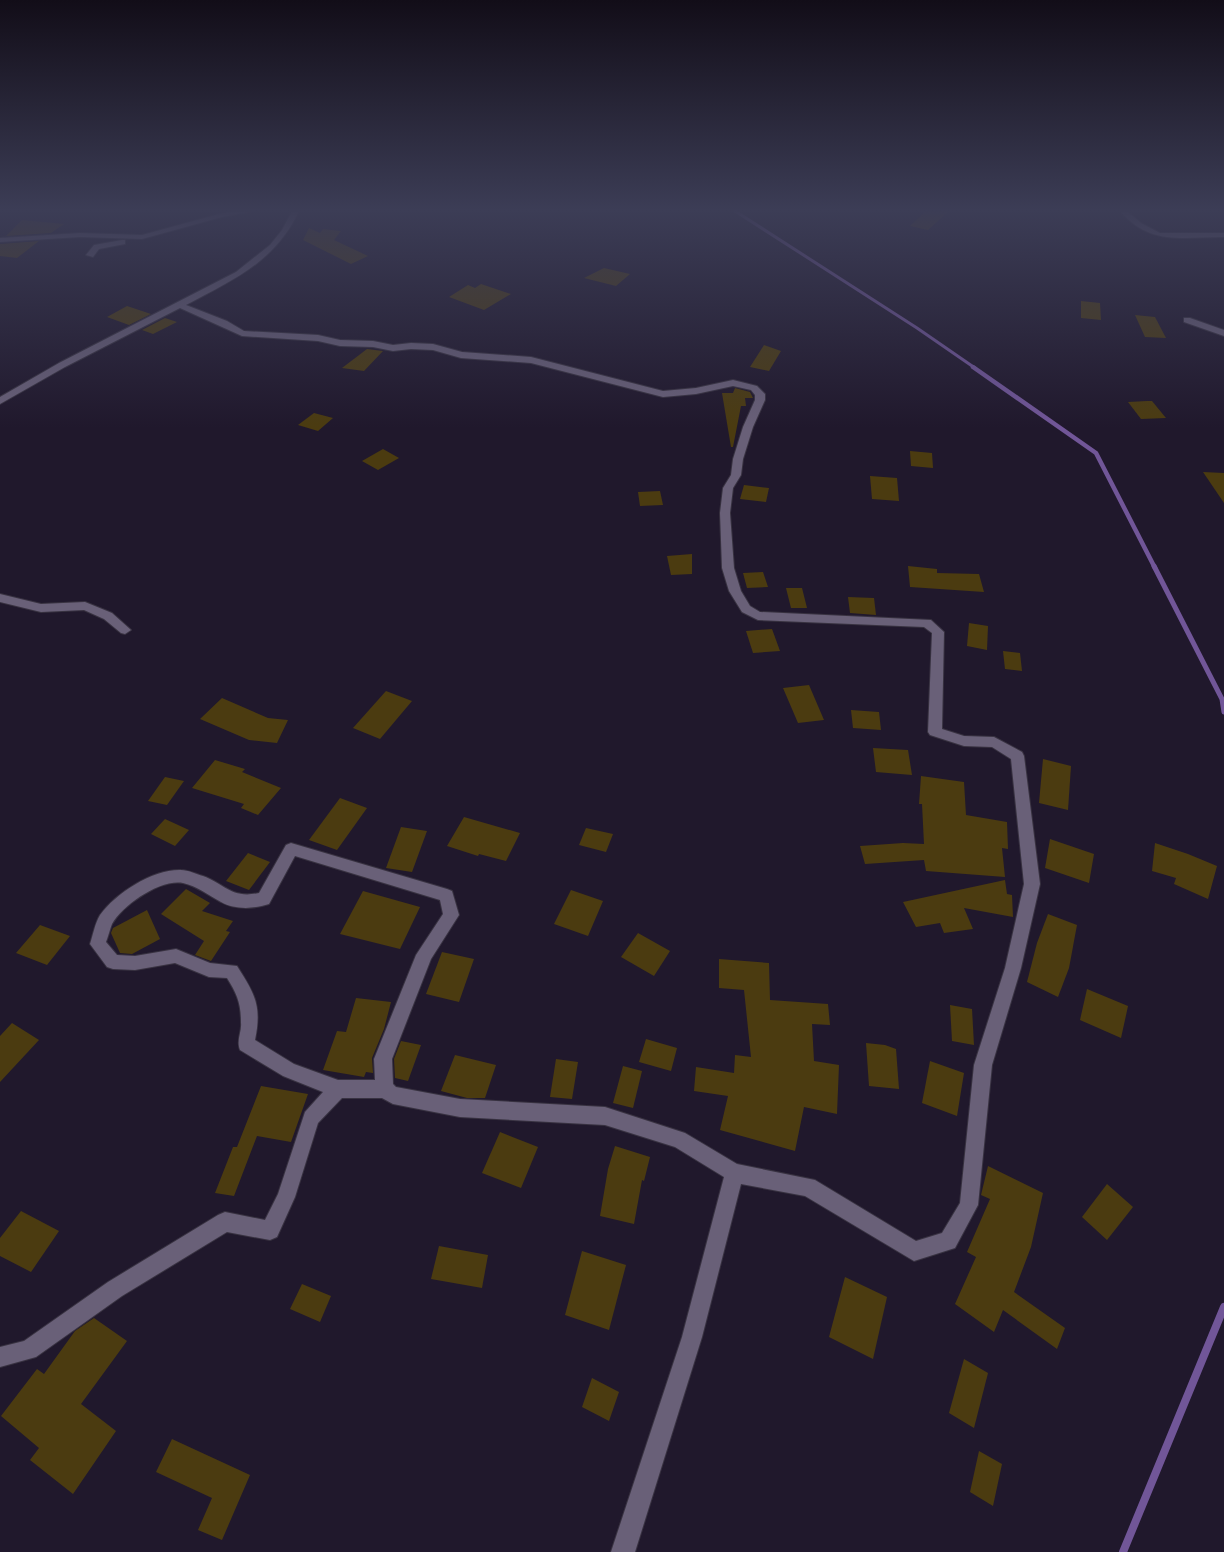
<svg xmlns="http://www.w3.org/2000/svg" width="1224" height="1552" font-family="Literata,serif">
  <style>
    .lines { fill: none; stroke-linecap: round; stroke-linejoin: round }
    .stream-far3 { stroke: #715698; stroke-width: 3 }
    .stream-far2 { stroke: #715698; stroke-width: 4.5 }
    .stream-far1 { stroke: #715698; stroke-width: 5 }
    .stream { stroke: #715698; stroke-width: 8 }
    .building { fill: #4b3b10 }
    .minor-casing { stroke: #383241; stroke-width: 2 }
    .minor { fill: #696078; fill-rule: evenodd }
  </style>
  <rect width="100%" height="100%" fill="#20182c"/>
  <g class="lines">
    <polyline class="stream-far3" points="735,211 917,328 975,368"/>
    <polyline class="stream-far2" points="973,367 1096,453 1155,568"/>
    <polyline class="stream-far1" points="1154,566 1222,699 1224,712"/>
    <polyline class="stream" points="1123,1552 1224,1307"/>
  </g>
  <g class="building">
    <polygon points="926,211 949,211 928,230 910,226"/>
    <polygon points="22,220 64,224 51,233 6,236"/>
    <polygon points="309,228 320,233 323,229 341,231 334,240 368,256 351,264 303,240"/>
    <polygon points="39,241 17,258 0,256 0,244"/>
    <polygon points="604,268 630,274 616,286 584,278"/>
    <polygon points="481,284 511,294 484,310 449,297 468,285 475,288"/>
    <polygon points="1081,301 1100,303 1101,320 1081,318"/>
    <polygon points="127,306 151,314 129,325 107,317"/>
    <polygon points="1135,315 1155,317 1166,338 1145,337"/>
    <polygon points="165,318 177,322 153,334 142,330"/>
    <polygon points="764,345 781,351 769,371 750,367"/>
    <polygon points="367,349 383,351 364,371 342,368"/>
    <polygon points="735,388 750,392 753,398 745,398 746,406 741,406 733,447 731,447 722,393 733,393"/>
    <polygon points="1147,401 1152,401 1166,418 1141,419 1128,402"/>
    <polygon points="314,413 333,418 318,431 298,425"/>
    <polygon points="383,449 399,458 378,470 362,461"/>
    <polygon points="910,451 932,453 933,468 911,466"/>
    <polygon points="1203,472 1224,473 1224,503"/>
    <polygon points="870,476 897,478 899,501 872,499"/>
    <polygon points="744,485 769,488 766,502 740,499"/>
    <polygon points="660,491 663,505 640,506 638,492"/>
    <polygon points="692,554 692,574 671,575 667,556"/>
    <polygon points="908,566 937,569 937,573 979,574 984,592 910,587"/>
    <polygon points="763,572 768,587 747,588 743,573"/>
    <polygon points="786,588 802,588 807,608 791,608"/>
    <polygon points="848,597 874,598 876,615 850,613"/>
    <polygon points="969,623 988,626 987,650 967,646"/>
    <polygon points="772,629 780,651 753,653 746,631"/>
    <polygon points="1003,651 1020,653 1022,671 1005,669"/>
    <polygon points="809,685 824,720 798,723 783,688"/>
    <polygon points="386,691 412,701 380,739 353,728"/>
    <polygon points="222,698 268,718 288,720 277,743 249,740 200,719"/>
    <polygon points="851,710 879,712 881,730 853,728"/>
    <polygon points="873,748 908,750 912,775 876,772"/>
    <polygon points="1043,759 1071,766 1068,810 1039,803"/>
    <polygon points="215,760 245,769 242,772 281,788 258,815 241,808 244,804 192,788"/>
    <polygon points="921,776 964,782 966,815 1007,822 1008,849 1002,848 1005,877 926,871 924,860 865,864 860,846 903,843 924,844 922,804 919,804"/>
    <polygon points="165,777 184,781 167,805 148,801"/>
    <polygon points="340,798 367,808 337,850 309,840"/>
    <polygon points="464,817 520,833 506,861 479,854 478,856 447,846"/>
    <polygon points="165,819 189,830 175,846 151,834"/>
    <polygon points="401,827 427,831 412,872 386,868"/>
    <polygon points="586,828 613,834 606,852 579,845"/>
    <polygon points="1050,839 1094,854 1089,883 1045,868"/>
    <polygon points="1155,843 1188,854 1217,866 1208,899 1174,884 1176,878 1152,871"/>
    <polygon points="248,853 270,862 249,890 226,881"/>
    <polygon points="1005,880 1007,894 1012,895 1013,917 964,908 973,929 944,933 940,923 916,927 903,902"/>
    <polygon points="186,889 210,903 202,911 233,921 226,931 230,932 211,961 195,955 204,941 161,914"/>
    <polygon points="571,890 603,901 588,936 554,924"/>
    <polygon points="363,891 420,907 400,949 340,934"/>
    <polygon points="147,910 160,939 132,954 120,953 111,933 113,928"/>
    <polygon points="1048,914 1077,925 1069,968 1058,997 1027,982 1037,943"/>
    <polygon points="40,925 70,936 47,965 16,953"/>
    <polygon points="638,933 670,951 654,976 621,957"/>
    <polygon points="442,952 474,959 459,1002 426,994"/>
    <polygon points="719,959 769,963 770,1000 828,1004 830,1025 812,1024 814,1061 839,1065 837,1114 804,1107 795,1151 720,1130 728,1096 694,1091 696,1067 734,1073 735,1055 751,1057 744,990 719,988"/>
    <polygon points="1087,989 1128,1006 1121,1038 1080,1020"/>
    <polygon points="356,998 391,1002 384,1029 372,1058 373,1073 366,1072 364,1077 323,1070 337,1031 346,1032"/>
    <polygon points="950,1005 972,1009 974,1045 952,1041"/>
    <polygon points="12,1023 39,1040 0,1082 0,1036"/>
    <polygon points="646,1039 677,1048 671,1071 639,1062"/>
    <polygon points="401,1041 421,1045 408,1081 395,1078 394,1059"/>
    <polygon points="866,1043 885,1045 896,1049 899,1089 869,1086"/>
    <polygon points="455,1055 496,1065 485,1098 467,1098 441,1091"/>
    <polygon points="556,1059 578,1062 572,1099 550,1097"/>
    <polygon points="930,1061 964,1073 957,1116 922,1103"/>
    <polygon points="623,1066 642,1071 633,1108 613,1103"/>
    <polygon points="261,1086 308,1094 291,1142 257,1136 234,1196 215,1193 233,1147 237,1147"/>
    <polygon points="500,1132 538,1147 521,1188 482,1173"/>
    <polygon points="615,1146 650,1157 644,1181 642,1180 634,1224 600,1216 608,1169"/>
    <polygon points="988,1166 1043,1193 1031,1247 1014,1292 1065,1328 1057,1349 1003,1310 994,1332 955,1304 976,1257 967,1252 990,1199 981,1195"/>
    <polygon points="1107,1184 1133,1207 1107,1240 1082,1217"/>
    <polygon points="21,1211 59,1231 31,1272 0,1256 0,1238"/>
    <polygon points="439,1246 488,1255 482,1288 431,1279"/>
    <polygon points="582,1251 626,1265 609,1330 565,1315"/>
    <polygon points="845,1277 887,1297 873,1359 829,1337"/>
    <polygon points="302,1284 331,1296 320,1322 290,1309"/>
    <polygon points="94,1318 127,1341 81,1404 116,1431 73,1494 30,1460 39,1448 1,1416 37,1369 44,1374 75,1331"/>
    <polygon points="964,1359 988,1373 974,1428 949,1413"/>
    <polygon points="592,1378 619,1392 609,1421 582,1407"/>
    <polygon points="172,1439 250,1475 222,1540 198,1530 212,1498 156,1472"/>
    <polygon points="979,1451 1002,1464 993,1506 970,1492"/>
  </g>
  <g class="lines">
    <g class="minor-casing">
      <g id="minor">
        <polygon points="235,211 254,211 222,217 142,239 80,237 0,242 0,238 80,233 142,235 219,214"/>
        <path d="M292 211H299C275 262 233 280 186 305L227 321 244 331 318 335 340 340 373 341 393 345 411 343 433 344 462 352 531 357 663 391 696 388 733 380 757 386 765 394V400L753 427 743 459 741 475 733 488 730 513 734 568 741 591 750 606 760 612 931 620 944 632 942 729 964 736 994 737 1022 752 1024 756 1040 884 1021 968 992 1065 978 1205 955 1248 914 1261 805 1196 741 1184 702 1337 635 1552H611L682 1337 724 1177 675 1147 605 1125 460 1117 393 1104 382 1098H342L318 1123 295 1197 277 1237 270 1240 227 1232 122 1296 36 1357 0 1367V1347L24 1341 108 1282 218 1215 225 1212 265 1220 278 1194 305 1112 323 1092 283 1076 240 1050C236 1040 242 1032 241 1023 241 1003 237 994 227 978L209 977 175 963 135 970 113 969 107 967 90 944C93 935 95 923 100 915 116 893 153 869 181 870 188 870 196 874 203 876 225 884 231 899 259 893L286 845 291 843 447 889 452 891 459 915 431 959 392 1059 393 1084 396 1087 460 1099 605 1107 685 1133 737 1164 815 1180 916 1241 942 1233 960 1203 974 1065 1005 968 1024 884 1011 759 992 747 964 746 930 735 928 732 932 633 924 627 758 620 742 612 729 591 722 568 720 513 723 488 731 475 733 459 743 427 755 400V395L751 390 733 386 696 394 663 397 531 363 461 358 433 350 411 349 393 351 373 347 340 346 318 341 242 336 180 308 65 367 0 404V397L59 363 236 272 270 245 282 230ZM295 856 440 900 443 914 416 955 374 1059 375 1080H338L294 1064 255 1040C262 1006 255 994 237 966L210 963 176 949 135 956 117 955 106 942C108 937 110 929 112 924 123 905 160 879 183 883 197 886 208 895 221 902 235 910 254 909 269 904Z"/>
        <path d="M1120 211H1127L1141 223 1160 233H1224V237C1182 237 1150 246 1120 211Z"/>
        <polygon points="122,240 125,240 125,244 99,249 93,257 86,255 94,245"/>
        <polygon points="1184,318 1190,318 1224,330 1224,336 1184,322"/>
        <polygon points="0,594 41,604 85,602 112,613 131,630 125,634 121,633 104,619 84,610 41,612 0,602"/>
      </g>
    </g>
    <use href="#minor" class="minor"/>
  </g>
  <linearGradient id="sky" x2="0" y2="1"><stop stop-color="#120d18"/><stop offset="0.49" stop-color="#3c3d56"/><stop offset="1" stop-color="#3c3d56" stop-opacity="0"/></linearGradient>
  <rect width="1224" height="428" fill="url(#sky)"/>
</svg>
